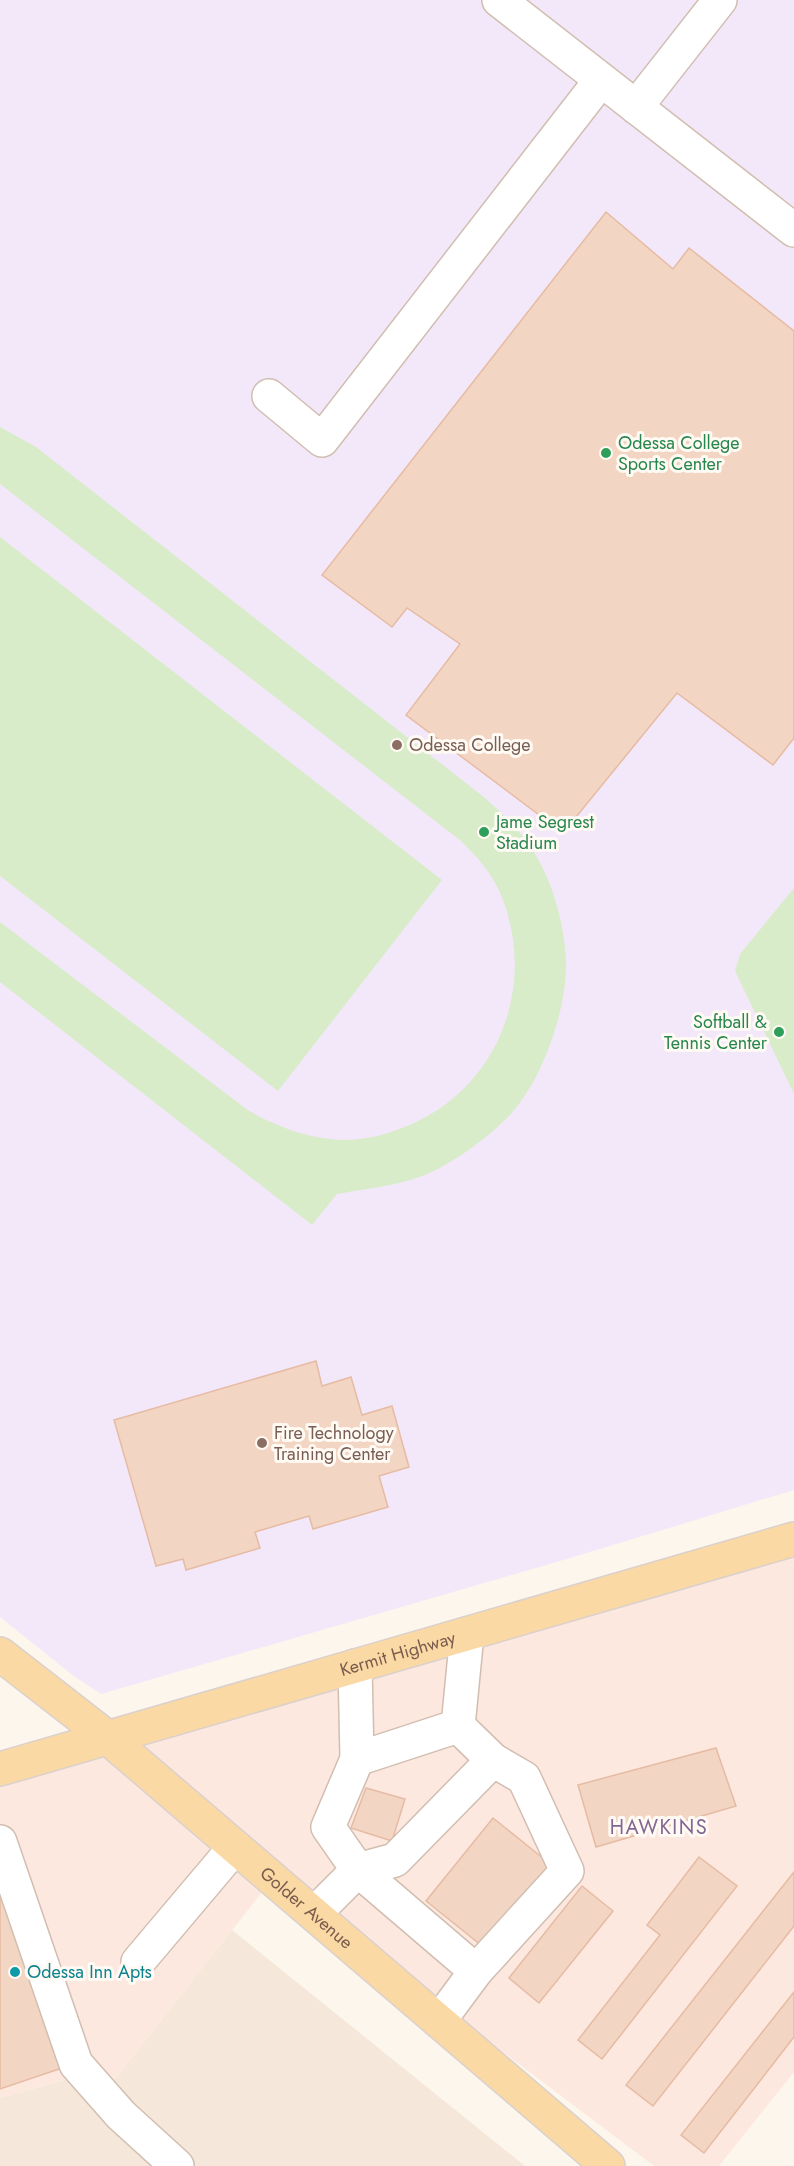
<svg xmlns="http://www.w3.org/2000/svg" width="794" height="2166" font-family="Jost,sans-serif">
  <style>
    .residential { fill: #f5e8da }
    .commercial { fill: #fde8e0 }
    .education { fill: #f3e8fa }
    .green { fill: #d8ecc9 }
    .building { fill: #f3d5c3; stroke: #e6bba3; stroke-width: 1.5 }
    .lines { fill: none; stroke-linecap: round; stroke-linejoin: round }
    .minor-casing { stroke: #d1beb0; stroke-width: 36 }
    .major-casing { stroke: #dad1cd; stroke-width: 36 }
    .minor { stroke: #fff; stroke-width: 33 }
    .major { stroke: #fbd9a5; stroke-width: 33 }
    .leisure-dot { fill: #2e9e5b; stroke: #fffaf3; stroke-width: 2 }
    .education-dot { fill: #8d6e63; stroke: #fffaf3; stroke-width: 2 }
    .culture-dot { fill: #0f9aa8; stroke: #fffaf3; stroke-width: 2 }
    .labels { text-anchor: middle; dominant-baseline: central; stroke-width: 6; stroke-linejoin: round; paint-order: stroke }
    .leisure-label { font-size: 18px; fill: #27864d; stroke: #fffaf3; text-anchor: start }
    .education-label { font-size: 18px; fill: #785e54; stroke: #fffaf3; text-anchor: start }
    .street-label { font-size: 18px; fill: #7a5c4d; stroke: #fffaf3 }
    .culture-label { font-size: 18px; fill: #0d838f; stroke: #fffaf3; text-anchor: start }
    .neighbourhood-label { font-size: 20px; letter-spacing: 1.5px; fill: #846695; stroke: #fffaf3 }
  </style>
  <rect width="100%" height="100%" fill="#fdf6ec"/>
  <polygon class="residential" points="232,1930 525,2166 0,2166 0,2098 75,2077 97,2102"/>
  <polygon class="commercial" points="794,1539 794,2072 719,2166 654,2166 273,1878 97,2102 74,2077 0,2098 0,1772"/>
  <polygon class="education" points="0,0 794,0 794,1490 567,1559 101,1694 75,1677 0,1617"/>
  <g class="green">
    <path d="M0 427 36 447 485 798C503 814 521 831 534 852 553 883 564 923 566 959 568 1008 542 1083 507 1118 488 1137 462 1156 438 1169 407 1185 371 1188 337 1194L312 1225 0 982V922L249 1111C275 1125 301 1136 331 1139 355 1142 379 1137 402 1128 496 1093 539 988 501 895 492 873 477 857 461 841L0 484Z"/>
    <polygon points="0,537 442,880 278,1091 0,876"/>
    <polygon points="794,888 794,1094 735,971 740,954"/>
  </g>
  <g class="building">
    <polygon points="606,212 673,269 689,248 794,331 794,738 773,765 677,693 563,833 406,715 460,644 407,608 392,627 322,575"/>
    <polygon points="316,1361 322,1386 351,1377 362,1415 392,1406 409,1467 379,1476 388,1507 313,1529 309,1516 255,1532 260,1548 186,1570 183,1559 156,1566 114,1420"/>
    <polygon points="716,1748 736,1806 596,1847 578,1785"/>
    <polygon points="366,1788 405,1799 392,1841 351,1828"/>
    <polygon points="493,1818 554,1867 487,1950 426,1901"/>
    <polygon points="699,1857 737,1886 602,2059 578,2040 660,1935 647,1925"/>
    <polygon points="794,1872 794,1926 653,2106 626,2085"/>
    <polygon points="0,1876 62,2068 0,2089"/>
    <polygon points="582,1886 613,1911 539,2003 509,1978"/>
    <polygon points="794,1992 794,2037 704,2153 681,2135"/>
  </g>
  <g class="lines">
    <g class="minor-casing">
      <g id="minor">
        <polyline points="499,0 794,230"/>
        <polyline points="636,107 720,0"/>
        <polyline points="269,396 322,440 601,80"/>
        <polyline points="355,1666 357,1759 328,1827 358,1870 476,1971 439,2021"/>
        <polyline points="458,1726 467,1634"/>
        <polyline points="357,1759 458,1726 493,1760 524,1778 567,1871 476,1971"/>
        <polyline points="0,1842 76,2064 121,2115 177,2166"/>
        <polyline points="314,1914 358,1870 395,1860 493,1760"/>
        <polyline points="138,1962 235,1847"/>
      </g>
    </g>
    <g class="major-casing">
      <g id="major">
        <path id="s1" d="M0 1654 108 1738 608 2166"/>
        <path id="s2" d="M0 1769 794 1539"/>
      </g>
    </g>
    <use href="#minor" class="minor"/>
    <use href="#major" class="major"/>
  </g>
  <g class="leisure-dot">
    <circle cx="606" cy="453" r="6"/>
    <circle cx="484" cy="832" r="6"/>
    <circle cx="779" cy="1032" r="6"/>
  </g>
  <g class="education-dot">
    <circle cx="397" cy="745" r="6"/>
    <circle cx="262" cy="1443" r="6"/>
  </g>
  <circle class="culture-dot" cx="15" cy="1972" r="6"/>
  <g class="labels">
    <g class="leisure-label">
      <text x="618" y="443">Odessa College<tspan x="618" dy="21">Sports Center</tspan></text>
      <text x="496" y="822">Jame Segrest<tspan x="496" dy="21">Stadium</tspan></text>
      <text x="767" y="1022" text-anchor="end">Softball &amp;<tspan x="767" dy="21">Tennis Center</tspan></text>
    </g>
    <g class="education-label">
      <text x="409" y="745">Odessa College</text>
      <text x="274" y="1433">Fire Technology<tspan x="274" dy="21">Training Center</tspan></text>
    </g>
    <g class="street-label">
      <text stroke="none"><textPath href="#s2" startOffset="414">Kermit Highway</textPath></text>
      <text stroke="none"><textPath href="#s1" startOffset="398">Golder Avenue</textPath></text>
    </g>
    <g class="culture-label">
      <text x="27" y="1972">Odessa Inn Apts</text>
    </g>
    <g class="neighbourhood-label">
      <text x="659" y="1827">HAWKINS</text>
    </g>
  </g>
</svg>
